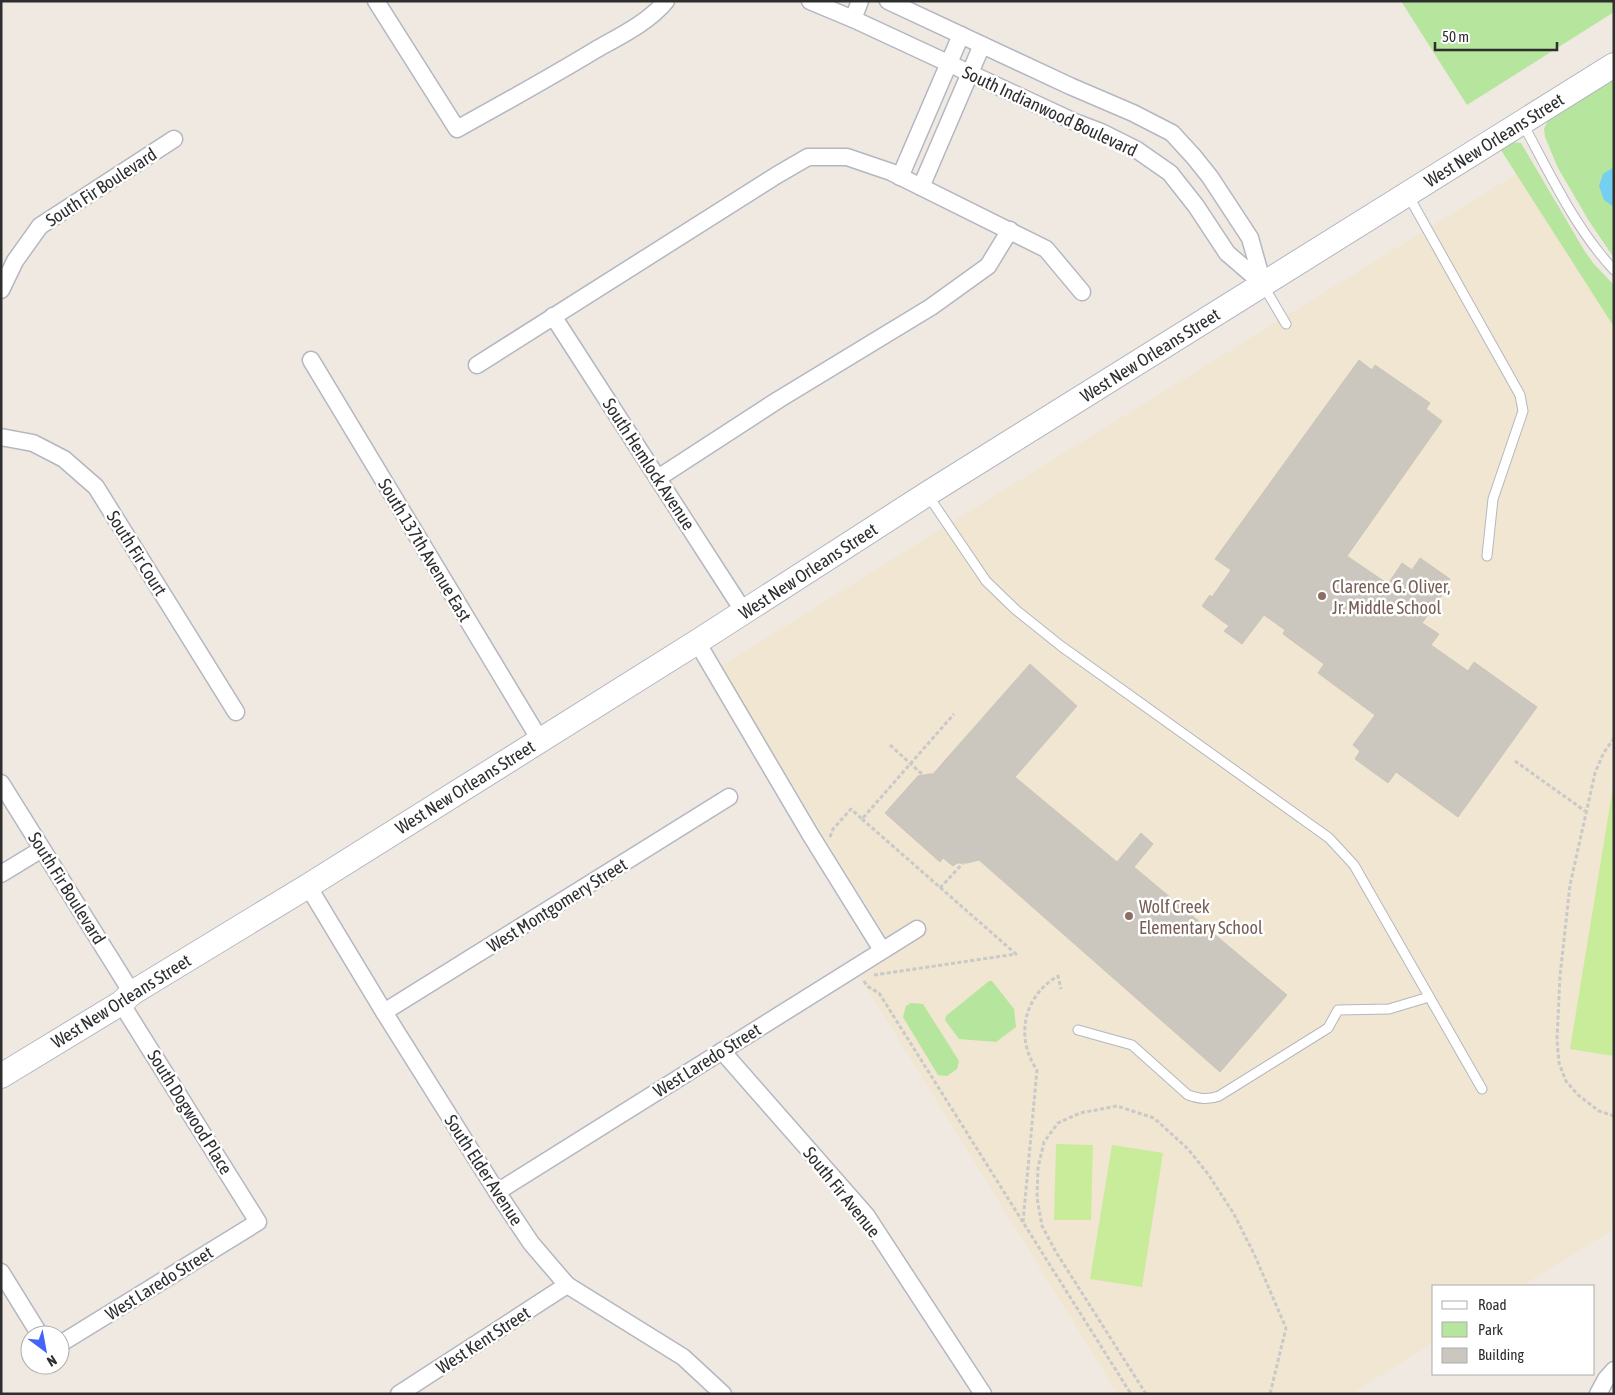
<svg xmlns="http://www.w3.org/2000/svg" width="1615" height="1395" font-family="'Asap Condensed',sans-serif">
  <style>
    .education { fill: #f0e6d1 }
    .green { fill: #b6e59e }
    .pitch { fill: #c9ec9a }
    .water { fill: #75cff0 }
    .building { fill: #cbc7bf; stroke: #cbc5ba }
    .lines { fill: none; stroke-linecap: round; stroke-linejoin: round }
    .lane-casing { stroke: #b4b7c1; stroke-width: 11 }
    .street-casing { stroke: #b4b7c1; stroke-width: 19 }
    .secondary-casing { stroke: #b4b7c1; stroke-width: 26 }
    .path { stroke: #c9c9c9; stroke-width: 3; stroke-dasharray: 4 2.5; stroke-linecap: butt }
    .lane { stroke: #fff; stroke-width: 9 }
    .street { stroke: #fff; stroke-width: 16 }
    .secondary { stroke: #fff; stroke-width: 24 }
    .education-dot { fill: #8d6e63; stroke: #fff; stroke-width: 2 }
    .labels { text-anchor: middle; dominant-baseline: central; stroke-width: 5; stroke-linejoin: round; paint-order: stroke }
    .street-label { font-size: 18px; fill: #2e2e2e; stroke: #fff }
    .education-label { font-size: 18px; fill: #785e54; stroke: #fff; text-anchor: start }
  </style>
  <rect width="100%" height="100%" fill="#efe9e1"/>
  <polygon class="education" points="1518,173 1614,327 1614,1229 1522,1286 1434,1286 1434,1342 1351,1394 1118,1394 860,977 896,953 720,667 973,509"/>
  <g class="green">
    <polygon points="1401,1 1614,1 1614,12 1467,105"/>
    <polygon points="1614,76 1614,258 1589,221 1558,168 1545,137 1544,129 1548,120"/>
    <polygon points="1508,142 1521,143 1584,250 1593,263 1614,285 1614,327 1499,147"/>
    <polygon points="989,981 992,981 1014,1009 1016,1027 996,1042 959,1039 945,1020 946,1016"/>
    <polygon points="911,1003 923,1004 959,1061 957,1069 947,1076 938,1075 903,1017 906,1006"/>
  </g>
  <g class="pitch">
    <polygon points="1613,787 1614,787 1614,1056 1570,1049"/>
    <polygon points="1056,1144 1093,1145 1091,1220 1054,1220"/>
    <polygon points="1112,1145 1163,1153 1142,1287 1090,1279"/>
  </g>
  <polygon class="water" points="1614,167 1614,207 1604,200 1599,186 1603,174"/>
  <g class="building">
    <polygon points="1359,360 1372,370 1375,365 1430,403 1426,409 1442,421 1347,556 1388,584 1402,563 1412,570 1420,558 1450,579 1445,586 1447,588 1422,623 1439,634 1431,645 1468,671 1474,662 1537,707 1458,817 1396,772 1388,783 1355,759 1360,751 1353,745 1375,715 1318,673 1324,664 1283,634 1285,630 1264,615 1242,644 1224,631 1229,626 1202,606 1210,595 1212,597 1231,570 1215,559"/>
    <polygon points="1030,664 1077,706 1015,777 1117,862 1141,833 1153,844 1134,867 1287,995 1220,1072 979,860 967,863 957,863 953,866 943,858 940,862 885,813 918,776 929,774 933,774"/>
  </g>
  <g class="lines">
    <g class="lane-casing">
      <g id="lane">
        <path d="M1523 124C1550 174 1575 228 1614 270"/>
        <polyline points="1408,195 1520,395 1523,411 1493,499 1487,556"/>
        <polyline points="1263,285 1286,324"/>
        <polyline points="927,494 986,581 1016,610 1061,646 1329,838 1354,865 1482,1089"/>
        <path d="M1078 1030 1132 1045 1188 1095C1200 1099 1208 1100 1219 1096L1328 1028 1338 1010 1389 1009 1429 997"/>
      </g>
    </g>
    <g class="street-casing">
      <g id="street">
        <path d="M376 1 457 129C504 103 551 77 597 49 620 36 649 22 666 1"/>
        <polyline points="810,1 853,19 1077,123 1101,132 1137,150 1170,173 1196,206 1227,253 1263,284"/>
        <polyline points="888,1 1070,86 1133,113 1172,133 1194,157 1210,177 1250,238 1263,284"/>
        <polyline points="853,19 860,1"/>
        <polyline points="900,177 961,35"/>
        <polyline points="921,187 982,45"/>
        <polyline points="1,290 15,261 40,226 174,139"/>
        <polyline points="553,316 744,612"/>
        <polyline points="311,360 540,740"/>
        <polyline points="477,365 777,175 808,157 847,157 891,172 1046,249 1082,292"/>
        <polyline points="1,437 33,443 64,459 96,487 236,712"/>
        <polyline points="658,478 778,400 931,307 988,266 1010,230"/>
        <polyline points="697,642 810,834 882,950"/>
        <polyline points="1,783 132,993"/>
        <polyline points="1,874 42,849"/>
        <polyline points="308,886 384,1012 497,1192 531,1243 567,1285 683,1357 723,1394"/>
        <polyline points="384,1012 729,797"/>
        <polyline points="722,1051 866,1215 983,1394"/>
        <polyline points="497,1192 917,929"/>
        <polyline points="1,1272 40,1335"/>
        <polyline points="60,1344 258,1222 121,1003"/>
        <polyline points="399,1394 567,1285"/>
        <polyline points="1598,1394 1606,1379 1614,1370"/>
      </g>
    </g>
    <g class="secondary-casing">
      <polyline id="secondary" points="1,1076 121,1003 132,993 308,886 697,642 927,494 1614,65"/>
    </g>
    <g class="path">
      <polyline points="1614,738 1603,754 1595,773 1570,885 1560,976 1557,1039 1559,1063 1566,1081 1578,1095 1599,1111 1614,1116"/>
      <polyline points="890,745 923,775"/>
      <polyline points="1515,761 1585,811"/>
      <polyline points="862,819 1016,954 874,975"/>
      <polyline points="830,837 833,829 851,809 862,819 954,714"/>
      <polyline points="940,888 963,863"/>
      <polyline points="864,981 867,986 879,993 1131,1394"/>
      <path d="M1023 1222 1037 1070C1015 1038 1023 996 1058 976L1061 989"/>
      <polyline points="1146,1394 1056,1252 1042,1226 1037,1198 1038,1168 1044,1142 1058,1123 1080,1113 1117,1106 1154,1118 1188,1149 1208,1174 1234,1214 1255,1256 1286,1328 1270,1394"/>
    </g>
    <use href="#lane" class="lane"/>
    <use href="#street" class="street"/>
    <use href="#secondary" class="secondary"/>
  </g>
  <g class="education-dot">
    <circle cx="1322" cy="596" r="5"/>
    <circle cx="1129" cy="916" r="5"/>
  </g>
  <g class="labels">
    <g class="street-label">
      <text transform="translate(1050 111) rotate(25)">South Indianwood Boulevard</text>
      <text transform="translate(1494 140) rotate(-32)">West New Orleans Street</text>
      <text transform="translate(101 187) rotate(-33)">South Fir Boulevard</text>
      <text transform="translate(1150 355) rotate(-32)">West New Orleans Street</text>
      <text transform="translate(649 464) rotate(57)">South Hemlock Avenue</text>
      <text transform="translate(425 550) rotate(59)">South 137th Avenue East</text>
      <text transform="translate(137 553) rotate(58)">South Fir Court</text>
      <text transform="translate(808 571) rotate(-33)">West New Orleans Street</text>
      <text transform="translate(465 787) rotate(-32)">West New Orleans Street</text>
      <text transform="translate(67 888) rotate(58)">South Fir Boulevard</text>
      <text transform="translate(557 905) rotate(-32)">West Montgomery Street</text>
      <text transform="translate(121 1001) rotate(-32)">West New Orleans Street</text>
      <text transform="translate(707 1060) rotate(-32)">West Laredo Street</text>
      <text transform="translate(190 1112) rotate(58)">South Dogwood Place</text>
      <text transform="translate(484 1170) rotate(57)">South Elder Avenue</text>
      <text transform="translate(842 1192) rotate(51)">South Fir Avenue</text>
      <text transform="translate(159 1283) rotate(-32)">West Laredo Street</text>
      <text transform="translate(483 1340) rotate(-33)">West Kent Street</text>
    </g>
    <g class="education-label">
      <text x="1332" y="586">Clarence G. Oliver,<tspan x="1332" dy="21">Jr. Middle School</tspan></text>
      <text x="1139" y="906">Wolf Creek<tspan x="1139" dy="21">Elementary School</tspan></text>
    </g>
  </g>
  <rect width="1615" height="1395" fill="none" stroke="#2e2e2e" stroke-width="5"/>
  <rect x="1432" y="1285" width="162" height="90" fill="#ffffff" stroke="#ababab"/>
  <rect x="1442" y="1301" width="25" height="8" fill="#ffffff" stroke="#ababab"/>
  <text x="1478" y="1310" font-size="15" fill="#2e2e2e">Road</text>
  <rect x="1442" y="1322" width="25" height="15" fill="#b6e59e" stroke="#ababab"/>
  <text x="1478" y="1335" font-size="15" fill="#2e2e2e">Park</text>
  <rect x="1442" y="1348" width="25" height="15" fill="#cbc7bf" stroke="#ababab"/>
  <text x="1478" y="1360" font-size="15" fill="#2e2e2e">Building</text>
  <g transform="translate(45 1350) rotate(148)"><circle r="24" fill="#ffffff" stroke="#ababab"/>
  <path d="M0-4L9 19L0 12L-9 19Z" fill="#4264fb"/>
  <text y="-8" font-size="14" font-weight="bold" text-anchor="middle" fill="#2e2e2e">N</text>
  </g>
  <path d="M1435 42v8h122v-8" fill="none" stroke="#2e2e2e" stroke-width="2.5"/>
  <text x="1442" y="42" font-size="15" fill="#2e2e2e" stroke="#ffffff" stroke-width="4" paint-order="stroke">50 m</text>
</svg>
